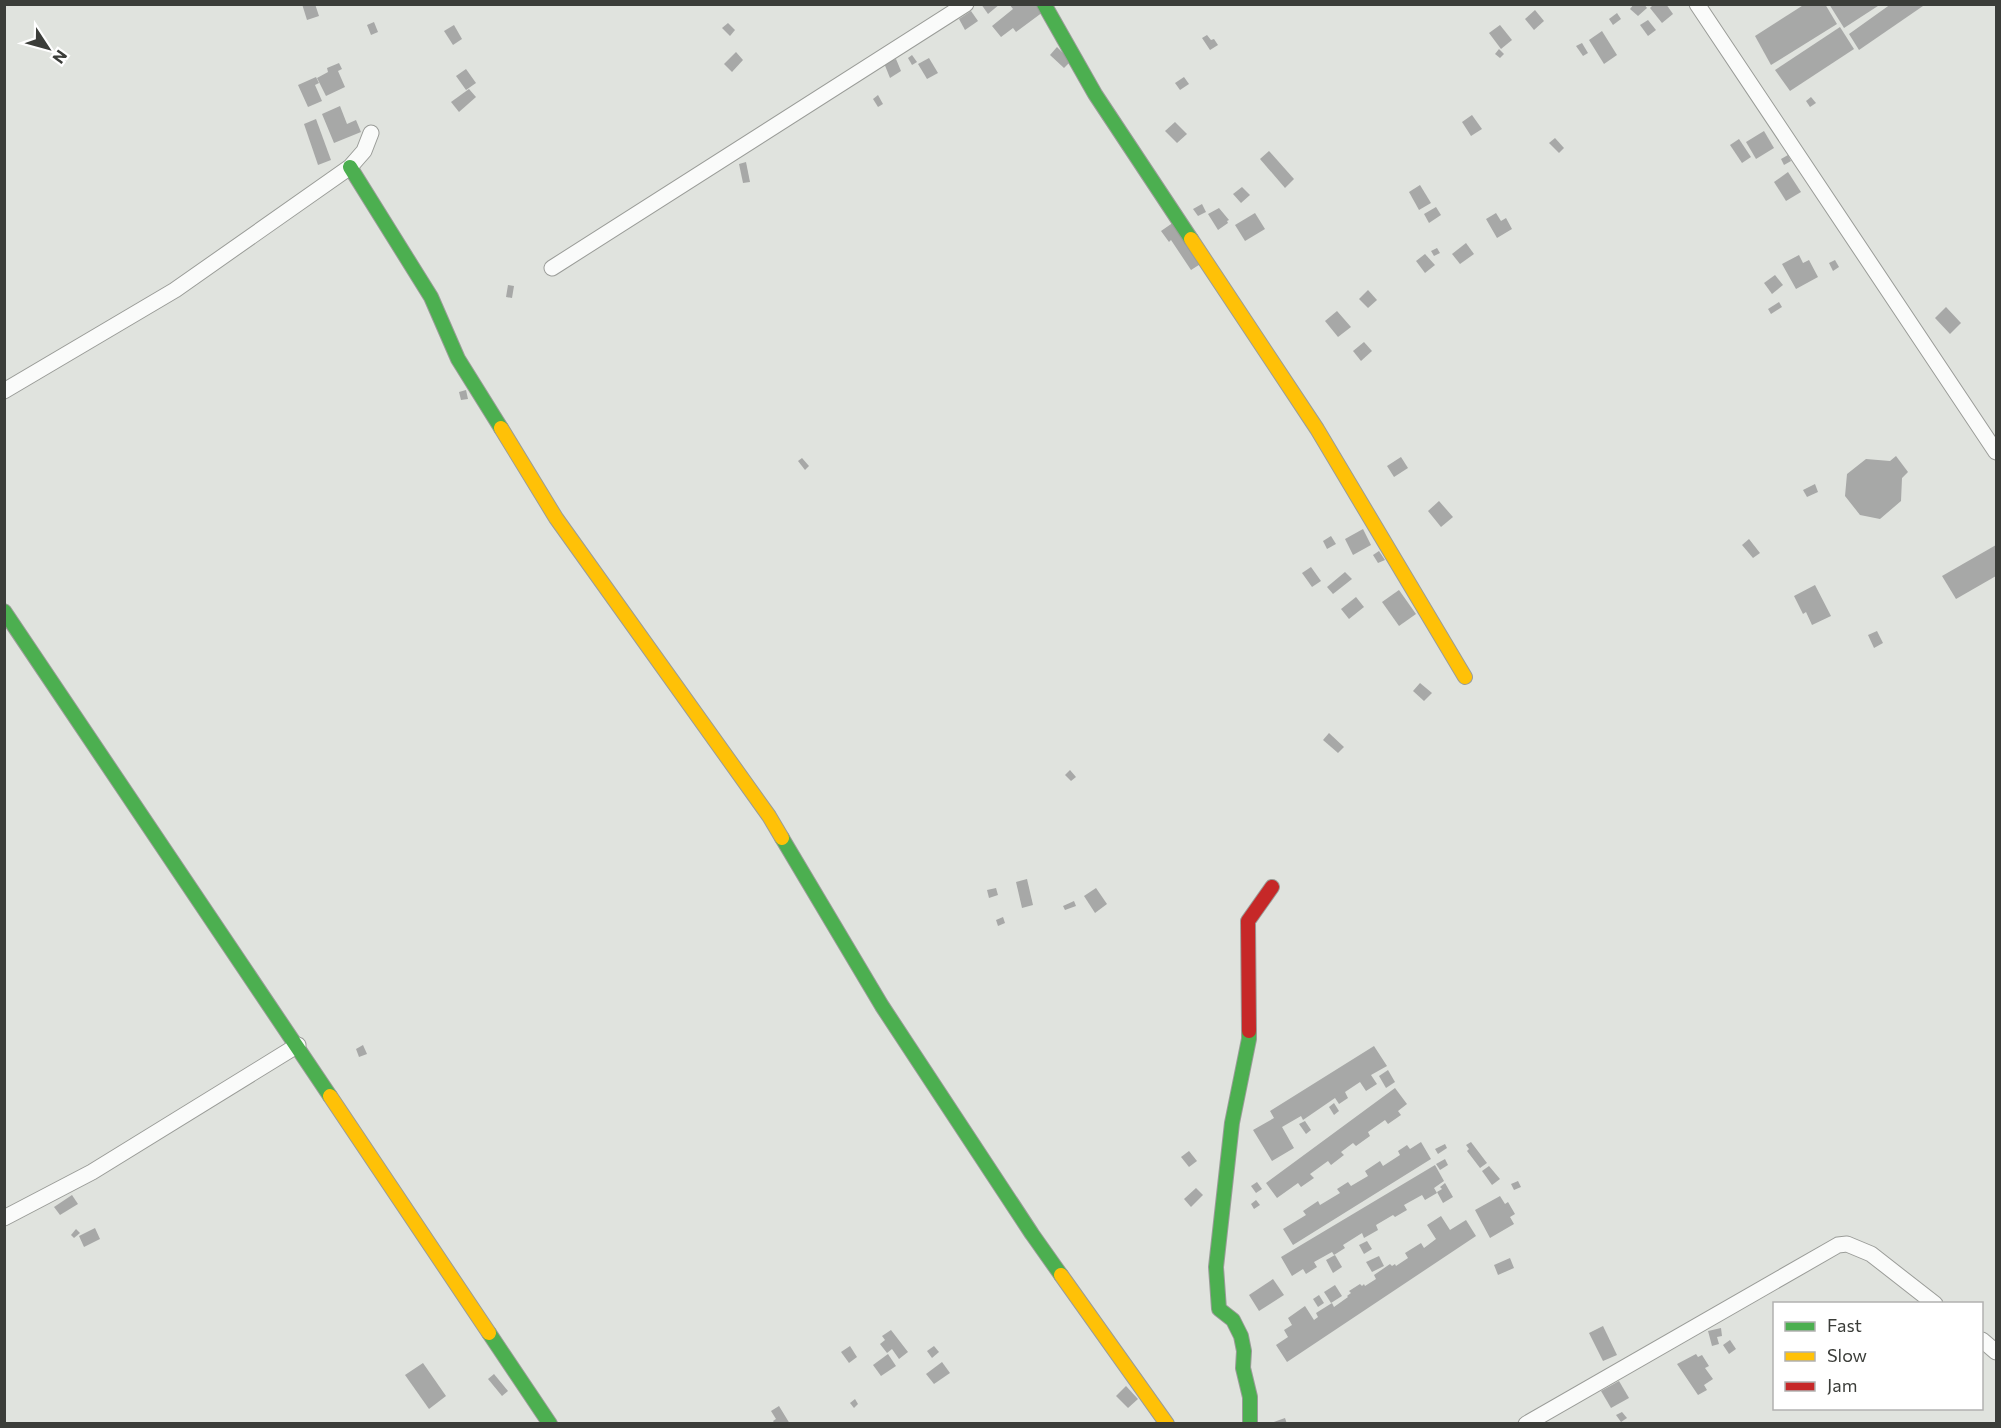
<svg xmlns="http://www.w3.org/2000/svg" width="2001" height="1428" font-family="Commissioner,sans-serif">
  <style>
    .building { fill: #a7a8a7 }
    .lines { fill: none; stroke-linecap: round; stroke-linejoin: round }
    .street-casing { stroke: #9a9c98; stroke-width: 17 }
    .fast-casing { stroke: #9a9c98; stroke-width: 16 }
    .slow-casing { stroke: #9a9c98; stroke-width: 16 }
    .jam-casing { stroke: #9a9c98; stroke-width: 16 }
    .street { stroke: #fafbfa; stroke-width: 15 }
    .fast { stroke: #4caf50; stroke-width: 14 }
    .slow { stroke: #ffc107; stroke-width: 14 }
    .jam { stroke: #c62828; stroke-width: 14 }
  </style>
  <rect width="100%" height="100%" fill="#e0e3de"/>
  <g class="building">
    <polygon points="302,4 315,4 319,16 307,20"/>
    <polygon points="981,4 1000,4 988,14"/>
    <polygon points="1009,4 1037,4 1043,12 1016,32 1013,28 1001,37 992,26 1013,9"/>
    <polygon points="1634,4 1644,4 1647,8 1638,16 1630,9"/>
    <polygon points="1654,4 1666,4 1673,14 1662,23 1650,8"/>
    <polygon points="1805,4 1825,4 1837,24 1771,65 1755,36"/>
    <polygon points="1829,4 1881,4 1844,28"/>
    <polygon points="1891,4 1922,4 1923,6 1859,50 1849,34"/>
    <polygon points="1535,10 1544,21 1534,30 1525,19"/>
    <polygon points="971,11 978,21 965,30 959,19"/>
    <polygon points="1617,13 1621,19 1613,25 1609,19"/>
    <polygon points="1648,20 1656,30 1648,36 1640,25"/>
    <polygon points="374,22 378,32 371,35 367,25"/>
    <polygon points="728,23 735,30 730,36 722,28"/>
    <polygon points="454,25 462,39 453,45 444,31"/>
    <polygon points="1500,25 1512,40 1501,49 1489,33"/>
    <polygon points="1840,27 1854,49 1790,91 1775,70"/>
    <polygon points="1602,31 1617,55 1604,64 1589,40"/>
    <polygon points="1207,35 1211,40 1214,39 1218,45 1210,50 1202,38"/>
    <polygon points="1582,43 1588,53 1583,56 1576,46"/>
    <polygon points="1057,47 1071,61 1064,68 1050,55"/>
    <polygon points="1499,49 1504,54 1500,58 1495,54"/>
    <polygon points="736,52 743,60 732,72 724,64"/>
    <polygon points="912,55 917,62 912,65 908,58"/>
    <polygon points="929,58 938,73 927,79 918,64"/>
    <polygon points="896,59 901,71 890,78 884,63"/>
    <polygon points="339,63 342,69 338,71 345,87 326,96 317,78 328,72 327,68"/>
    <polygon points="466,69 476,83 466,90 456,76"/>
    <polygon points="316,77 319,83 315,85 322,101 308,107 298,85"/>
    <polygon points="1184,77 1189,84 1180,90 1175,83"/>
    <polygon points="469,89 476,97 459,112 451,102"/>
    <polygon points="878,95 883,104 878,107 873,99"/>
    <polygon points="1811,97 1816,103 1810,107 1806,101"/>
    <polygon points="340,106 347,124 356,120 361,132 334,143 322,114"/>
    <polygon points="1472,115 1482,129 1471,136 1462,122"/>
    <polygon points="316,119 331,160 318,165 304,124"/>
    <polygon points="1175,122 1187,134 1177,143 1165,131"/>
    <polygon points="1764,131 1774,148 1756,159 1746,142"/>
    <polygon points="1555,138 1564,148 1559,153 1549,143"/>
    <polygon points="1739,139 1751,157 1742,163 1730,145"/>
    <polygon points="1269,151 1294,179 1285,188 1260,159"/>
    <polygon points="1788,155 1791,161 1784,165 1781,159"/>
    <polygon points="746,162 750,182 743,183 739,164"/>
    <polygon points="1788,172 1801,192 1786,201 1774,182"/>
    <polygon points="1420,185 1431,203 1419,210 1409,192"/>
    <polygon points="1242,187 1250,195 1241,203 1233,194"/>
    <polygon points="1202,204 1206,212 1198,216 1193,209"/>
    <polygon points="1436,207 1441,215 1429,223 1424,214"/>
    <polygon points="1219,208 1229,220 1227,221 1228,223 1218,230 1208,214"/>
    <polygon points="1255,213 1265,229 1245,241 1235,225"/>
    <polygon points="1496,213 1501,221 1506,218 1512,229 1497,238 1486,219"/>
    <polygon points="1174,222 1202,263 1191,270 1171,240 1169,242 1161,231"/>
    <polygon points="1466,243 1474,254 1460,264 1452,254"/>
    <polygon points="1437,248 1440,253 1434,256 1431,251"/>
    <polygon points="1425,254 1435,265 1425,273 1416,261"/>
    <polygon points="1799,255 1803,263 1809,260 1818,277 1796,289 1782,264"/>
    <polygon points="1835,260 1839,267 1833,271 1829,263"/>
    <polygon points="1775,275 1783,285 1772,294 1764,283"/>
    <polygon points="508,285 514,286 512,298 506,297"/>
    <polygon points="1368,290 1377,300 1368,308 1359,299"/>
    <polygon points="1779,302 1782,307 1771,314 1768,309"/>
    <polygon points="1946,307 1961,323 1950,334 1935,318"/>
    <polygon points="1337,311 1351,327 1338,337 1325,321"/>
    <polygon points="1364,342 1372,351 1361,361 1353,351"/>
    <polygon points="466,390 468,399 461,400 459,392"/>
    <polygon points="1896,456 1908,472 1902,478 1901,501 1880,519 1860,515 1845,496 1847,474 1866,459 1890,461"/>
    <polygon points="1401,457 1408,468 1394,477 1387,466"/>
    <polygon points="802,458 809,466 805,470 798,461"/>
    <polygon points="1815,484 1818,492 1807,497 1803,490"/>
    <polygon points="1439,501 1453,517 1441,527 1428,511"/>
    <polygon points="1363,529 1371,545 1353,555 1345,539"/>
    <polygon points="1331,536 1336,544 1327,549 1323,541"/>
    <polygon points="1749,539 1760,553 1753,558 1742,545"/>
    <polygon points="1996,545 1996,576 1956,599 1942,576"/>
    <polygon points="1379,551 1385,560 1378,563 1373,555"/>
    <polygon points="1311,567 1321,581 1312,587 1302,573"/>
    <polygon points="1345,572 1352,579 1333,594 1327,587"/>
    <polygon points="1815,585 1831,616 1812,625 1806,612 1803,614 1794,596"/>
    <polygon points="1399,590 1416,614 1399,626 1382,602"/>
    <polygon points="1356,597 1364,607 1349,619 1341,609"/>
    <polygon points="1877,631 1883,643 1874,648 1868,635"/>
    <polygon points="1420,683 1432,693 1424,701 1413,691"/>
    <polygon points="1329,733 1344,747 1338,753 1323,740"/>
    <polygon points="1070,770 1076,777 1071,781 1065,775"/>
    <polygon points="1027,879 1033,905 1022,908 1016,882"/>
    <polygon points="996,888 998,895 989,898 987,890"/>
    <polygon points="1096,888 1107,904 1095,913 1084,896"/>
    <polygon points="1074,901 1076,906 1065,910 1063,906"/>
    <polygon points="1003,917 1005,923 998,926 996,920"/>
    <polygon points="363,1045 367,1054 359,1057 356,1049"/>
    <polygon points="1374,1046 1387,1066 1371,1075 1377,1084 1366,1091 1360,1082 1345,1092 1348,1098 1339,1104 1335,1098 1303,1120 1301,1116 1282,1127 1294,1148 1272,1161 1253,1130 1274,1118 1270,1111"/>
    <polygon points="1388,1070 1395,1082 1386,1088 1379,1076"/>
    <polygon points="1395,1088 1407,1104 1398,1111 1401,1115 1388,1124 1385,1120 1368,1132 1370,1136 1356,1146 1353,1143 1341,1152 1344,1155 1331,1165 1328,1161 1310,1174 1314,1178 1301,1187 1298,1183 1277,1198 1266,1183"/>
    <polygon points="1334,1103 1339,1111 1334,1115 1329,1107"/>
    <polygon points="1305,1121 1311,1130 1306,1134 1299,1124"/>
    <polygon points="1421,1142 1431,1159 1293,1245 1283,1229 1306,1215 1303,1211 1318,1201 1320,1205 1340,1193 1337,1189 1348,1182 1351,1186 1368,1176 1365,1171 1380,1161 1383,1166 1400,1155 1398,1151 1407,1145 1410,1149"/>
    <polygon points="1471,1142 1487,1163 1480,1168 1467,1151 1469,1149 1466,1145"/>
    <polygon points="1445,1144 1447,1148 1438,1154 1435,1149"/>
    <polygon points="1189,1151 1197,1161 1189,1167 1181,1157"/>
    <polygon points="1445,1159 1448,1165 1440,1170 1436,1164"/>
    <polygon points="1435,1165 1444,1181 1434,1188 1437,1193 1425,1200 1422,1195 1404,1205 1407,1210 1395,1217 1393,1215 1376,1225 1378,1230 1364,1238 1362,1233 1343,1245 1345,1248 1334,1255 1332,1252 1314,1262 1317,1267 1306,1274 1303,1269 1292,1276 1281,1257"/>
    <polygon points="1489,1166 1500,1179 1492,1185 1482,1171"/>
    <polygon points="1518,1181 1521,1187 1514,1190 1511,1184"/>
    <polygon points="1257,1182 1262,1189 1256,1193 1251,1186"/>
    <polygon points="1445,1183 1453,1197 1443,1203 1437,1192 1442,1189 1440,1187"/>
    <polygon points="1196,1188 1203,1195 1191,1207 1184,1199"/>
    <polygon points="72,1195 78,1204 60,1215 54,1207"/>
    <polygon points="1500,1196 1505,1204 1508,1202 1515,1214 1510,1217 1514,1224 1490,1238 1475,1210"/>
    <polygon points="1256,1200 1260,1205 1254,1209 1251,1204"/>
    <polygon points="1441,1216 1450,1230 1466,1220 1476,1236 1287,1362 1276,1345 1288,1337 1284,1330 1292,1325 1288,1318 1305,1306 1314,1320 1318,1317 1316,1313 1332,1303 1334,1307 1348,1297 1347,1296 1351,1293 1349,1291 1360,1284 1362,1286 1364,1284 1365,1286 1376,1279 1374,1275 1390,1264 1392,1266 1395,1264 1396,1266 1408,1258 1405,1253 1421,1243 1424,1248 1436,1239 1427,1225"/>
    <polygon points="95,1228 100,1239 84,1247 79,1236"/>
    <polygon points="76,1229 80,1233 74,1238 71,1235"/>
    <polygon points="1367,1241 1372,1249 1364,1254 1359,1245"/>
    <polygon points="1335,1255 1342,1267 1333,1273 1326,1260"/>
    <polygon points="1379,1256 1384,1266 1372,1272 1366,1262"/>
    <polygon points="1510,1258 1514,1268 1498,1275 1494,1265"/>
    <polygon points="1273,1279 1284,1295 1259,1311 1249,1295"/>
    <polygon points="1335,1285 1342,1296 1331,1303 1324,1292"/>
    <polygon points="1319,1295 1324,1303 1318,1307 1313,1299"/>
    <polygon points="1603,1326 1617,1355 1603,1361 1589,1333"/>
    <polygon points="1721,1328 1722,1336 1717,1337 1719,1344 1712,1346 1708,1331"/>
    <polygon points="891,1330 908,1352 899,1359 892,1349 887,1353 880,1344 885,1340 882,1336"/>
    <polygon points="1730,1340 1736,1349 1729,1354 1723,1345"/>
    <polygon points="850,1346 857,1357 849,1363 841,1352"/>
    <polygon points="934,1346 939,1352 932,1358 927,1351"/>
    <polygon points="888,1354 896,1366 881,1376 873,1365"/>
    <polygon points="1696,1354 1698,1357 1702,1355 1709,1366 1705,1368 1713,1379 1704,1385 1707,1390 1698,1395 1677,1364"/>
    <polygon points="942,1362 950,1373 934,1384 926,1374"/>
    <polygon points="423,1363 446,1396 429,1409 405,1375"/>
    <polygon points="494,1374 508,1391 502,1396 488,1379"/>
    <polygon points="1619,1381 1629,1398 1611,1408 1601,1391"/>
    <polygon points="1126,1386 1138,1399 1128,1408 1116,1396"/>
    <polygon points="855,1399 858,1404 854,1408 850,1403"/>
    <polygon points="779,1406 790,1424 775,1424 773,1421 776,1419 771,1411"/>
    <polygon points="1622,1412 1627,1418 1621,1422 1616,1415"/>
    <polygon points="1285,1418 1287,1424 1271,1424 1271,1423"/>
  </g>
  <g class="lines">
    <g class="street-casing">
      <g id="street">
        <polyline points="1697,4 1996,452"/>
        <polyline points="552,268 966,4"/>
        <polyline points="4,391 175,290 350,167 364,151 371,133"/>
        <polyline points="4,1218 92,1172 298,1045"/>
        <polyline points="1982,1340 1996,1352"/>
        <polyline points="1526,1424 1838,1245 1847,1244 1871,1254 1935,1304"/>
      </g>
    </g>
    <g class="fast-casing">
      <g id="fast">
        <polyline points="1044,4 1095,94 1191,239"/>
        <polyline points="350,167 431,297 458,359 501,428"/>
        <polyline points="4,611 330,1096"/>
        <polyline points="782,838 882,1006 1032,1234 1061,1275"/>
        <polyline points="1249,1031 1249,1039 1232,1123 1216,1267 1219,1309 1233,1320 1241,1336 1244,1351 1243,1368 1250,1397 1250,1424"/>
        <polyline points="489,1333 550,1424"/>
      </g>
    </g>
    <g class="slow-casing">
      <g id="slow">
        <polyline points="1191,239 1317,429 1465,677"/>
        <polyline points="501,428 556,518 769,816 782,838"/>
        <polyline points="330,1096 489,1333"/>
        <polyline points="1061,1275 1167,1424"/>
      </g>
    </g>
    <g class="jam-casing">
      <polyline id="jam" points="1249,1031 1248,921 1272,887"/>
    </g>
    <use href="#street" class="street"/>
    <use href="#fast" class="fast"/>
    <use href="#slow" class="slow"/>
    <use href="#jam" class="jam"/>
  </g>
  <rect width="2001" height="1428" fill="none" stroke="#3b3d39" stroke-width="12"/>
  <rect x="1773" y="1302" width="210" height="108" fill="#ffffff" stroke="#b1b1b0" stroke-width="1.5"/>
  <rect x="1785" y="1322" width="30" height="9" fill="#4caf50" stroke="#b1b1b0" stroke-width="1.5"/>
  <text x="1827" y="1332" font-size="18" fill="#3b3d39">Fast</text>
  <rect x="1785" y="1352" width="30" height="9" fill="#ffc107" stroke="#b1b1b0" stroke-width="1.5"/>
  <text x="1827" y="1362" font-size="18" fill="#3b3d39">Slow</text>
  <rect x="1785" y="1382" width="30" height="9" fill="#c62828" stroke="#b1b1b0" stroke-width="1.5"/>
  <text x="1827" y="1392" font-size="18" fill="#3b3d39">Jam</text>
  <g transform="translate(48 48) rotate(126)" stroke="#ffffff" stroke-width="4.5" paint-order="stroke">
  <path d="M0-4.5L10 22L0 15L-10 22Z" fill="#3b3d39"/>
  <text y="-9" font-size="16" font-weight="bold" text-anchor="middle" fill="#3b3d39">N</text>
  </g>
</svg>
